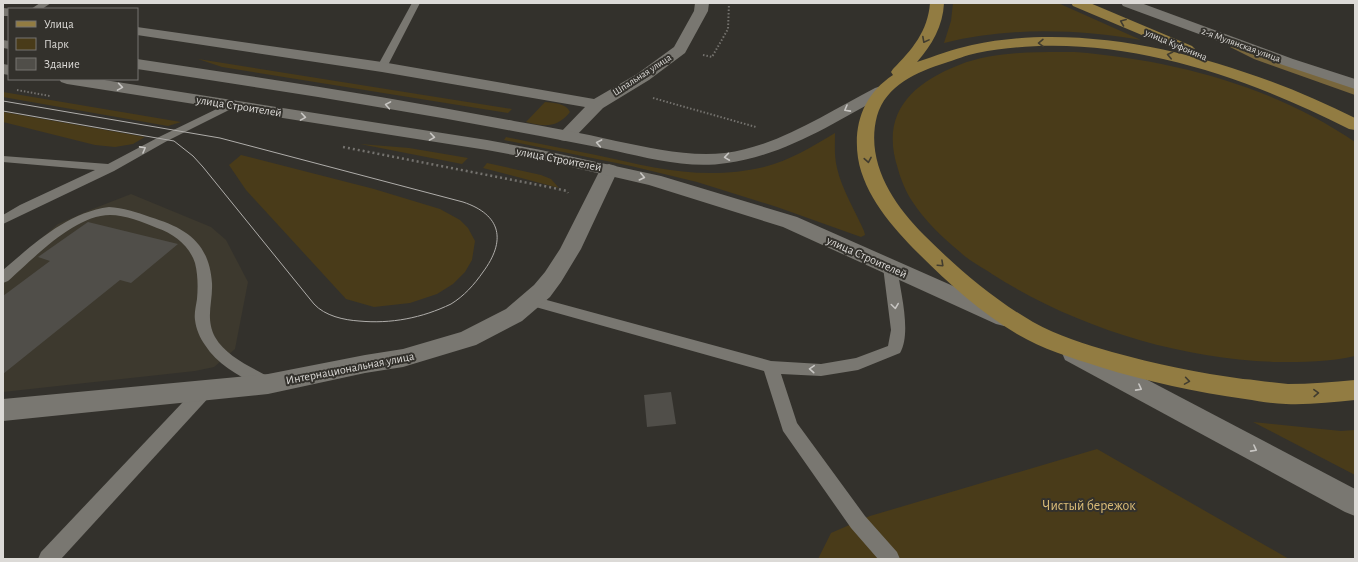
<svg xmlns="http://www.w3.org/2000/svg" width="1358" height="562" font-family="'Alegreya Sans',sans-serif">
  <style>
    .built { fill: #3d392e }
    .green { fill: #493b19 }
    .forest { fill: #78663c }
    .building { fill: #504e49 }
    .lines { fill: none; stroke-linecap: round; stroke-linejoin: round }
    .path-far1 { stroke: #74726e; stroke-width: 2; stroke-dasharray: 1.5 2; stroke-linecap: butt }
    .path { stroke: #74726e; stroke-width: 2.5; stroke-dasharray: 2 3; stroke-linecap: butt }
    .service { fill: #797771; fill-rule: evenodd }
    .minor { fill: #797771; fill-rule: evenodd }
    .tertiary { fill: #797771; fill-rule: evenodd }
    .secondary { fill: #797771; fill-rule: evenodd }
    .primary { fill: #927c42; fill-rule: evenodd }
    .tram { stroke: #afadaa; stroke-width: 1 }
    .oneway { stroke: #413c2f }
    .oneway2 { stroke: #c8c6c3 }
    .labels { text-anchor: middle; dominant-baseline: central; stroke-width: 4; stroke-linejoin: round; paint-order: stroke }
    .far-street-label { font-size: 10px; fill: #dcdad7; stroke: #33312c }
    .street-label { font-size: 12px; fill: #dcdad7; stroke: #33312c }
    .near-park-label { font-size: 14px; fill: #d9bb77; stroke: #33312c }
  </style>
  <rect width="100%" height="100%" fill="#33312c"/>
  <polygon class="built" points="131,194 211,227 226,240 248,282 235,349 214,367 195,371 3,392 3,271 58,224 90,210"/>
  <g class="green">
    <path d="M953 3H1058L1141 40C1076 29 1008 27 944 43L951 21Z"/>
    <path d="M1075 52C1173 60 1273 86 1355 142V356C1330 362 1303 362 1277 362 1179 359 1075 327 992 274 982 267 969 261 960 252 943 238 924 220 912 201 906 192 901 180 898 169 880 115 910 84 959 65 995 51 1037 52 1075 52Z"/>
    <polygon points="198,59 512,109 508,113 222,67"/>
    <polygon points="3,92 181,122 168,126 3,97"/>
    <path d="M545 102C554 103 566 103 570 112 557 128 545 127 526 122Z"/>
    <polygon points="3,113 3,112 145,137 133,144 115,147 95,145 3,122"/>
    <path d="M835 133C835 145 834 156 837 168 842 190 855 210 864 231L865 235 861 237 777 207 697 182 631 166 504 140 506 137C536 143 566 149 596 155 654 168 704 181 764 167 789 161 813 146 835 133Z"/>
    <polygon points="360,144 409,148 468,158 462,164"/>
    <polygon points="241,155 374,189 440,209 460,220 468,228 475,241 472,260 465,272 453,284 437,294 410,303 374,307 346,299 246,190 229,165"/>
    <polygon points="487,163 541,175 551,179 559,188 483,168"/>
    <polygon points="1253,422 1341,431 1355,430 1355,475"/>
    <polygon points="1097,449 1289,559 818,559 831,533 870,516"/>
  </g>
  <polygon class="forest" points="1232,46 1355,87 1355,95 1254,59 1230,47"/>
  <g class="building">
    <polygon points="88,222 178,244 131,283 120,280 3,374 3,296 50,261 38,257"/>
    <polygon points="671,392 676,424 647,427 644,395"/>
  </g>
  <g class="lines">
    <g class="path-far1">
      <polyline points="703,55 712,57 728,29 729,3"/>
      <polyline points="17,90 50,96"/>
      <polyline points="653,98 756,127"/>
    </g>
    <polyline class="path" points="343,147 549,187 567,191 568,193"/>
    <g class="service">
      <polygon points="40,3 51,3 42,9 31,9"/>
      <polygon points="412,3 420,3 387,67 386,69 378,69 377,67"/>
      <polygon points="231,102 236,105 235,107 167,141 114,171 3,224 3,215 20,205 95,170 3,162 3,156 108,164 159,137"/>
      <path d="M109 207C123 208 137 212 150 217 186 228 209 242 212 283 213 302 205 318 215 337 227 358 254 368 274 380L276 384 274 388 268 390 262 388C242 377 218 366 205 345 200 338 196 329 195 320 194 313 196 306 197 299 198 288 198 275 195 263 189 245 174 234 157 228 143 222 125 215 110 215 74 215 33 259 8 281L3 283V270C35 243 66 213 109 207Z"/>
      <path d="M890 262 895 264 897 267C900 290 912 333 900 353L858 370 821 376 781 374 797 423 865 516 897 552 900 559H878L851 528 783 431 764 371 532 306 527 305 525 301 527 297 532 296 771 361 821 364 856 358 888 346 891 330 883 267 885 264Z"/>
      <polygon points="206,383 212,384 214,389 212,394 61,559 38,559 41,552 200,384"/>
    </g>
    <g class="minor">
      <polygon points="695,3 709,3 708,11 685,53 649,80 603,108 572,140 566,141 560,140 557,136 585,107 382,72 137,35 137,27 382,62 594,99 637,74 674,47 694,11"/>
      <polygon points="1121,3 1141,3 1293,59 1355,79 1355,89 1283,65 1123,6"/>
      <polygon points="3,8 14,9 9,9 9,16 3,16"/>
      <polygon points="609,164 616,166 618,170 581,249 561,282 550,297 522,321 476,345 403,367 365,373 268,394 3,421 3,399 268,374 365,355 403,349 461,332 506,309 534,285 545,272 560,249 600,170 602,166"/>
    </g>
    <polygon class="tertiary" points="1074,344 1083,346 1355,489 1355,516 1345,512 1065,360 1062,353 1065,346"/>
    <g class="secondary">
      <polygon points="3,40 9,41 9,49 3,48"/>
      <path d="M137 59C263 78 389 97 514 121 548 127 582 133 616 141 652 148 688 157 725 153 779 146 828 112 875 88L881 86 887 88 889 91 887 94C835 122 786 155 727 163 690 169 652 159 616 151 582 144 547 137 513 131 388 107 262 88 137 69Z"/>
      <polygon points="3,64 9,65 9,75 3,74"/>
      <polygon points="59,79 98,79 487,140 541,150 661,176 797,217 1012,312 1016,318 1012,324 1004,326 996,324 783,227 649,185 541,160 487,150 67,84 61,82"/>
    </g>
    <g class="primary">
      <path d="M930 3H944C943 26 932 45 917 62 935 56 953 49 972 45 1097 18 1244 63 1355 118V130L1349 129C1236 72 1105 28 977 53 966 55 955 60 945 63 917 72 886 85 877 116 865 162 893 204 924 235 957 268 993 299 1033 322 1058 336 1085 344 1112 352 1155 364 1199 373 1243 379 1258 380 1273 383 1288 384 1310 384 1333 382 1355 380V400C1332 402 1309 405 1286 404 1272 404 1259 401 1245 399 1196 392 1148 382 1100 367 1072 358 1042 349 1017 334 980 312 948 283 918 253 893 228 864 195 858 158 853 124 864 94 893 75L891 72 893 69C912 50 928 31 930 3Z"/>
      <polygon points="1071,3 1090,3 1192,46 1195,49 1192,52 1187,54 1182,52 1073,6"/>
    </g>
    <path class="tram" d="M3 101 220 138 463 202C502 215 506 241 483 272 474 285 464 296 451 304 422 318 391 324 359 321 344 320 325 316 314 304L203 167 193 156 174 141 3 111"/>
  </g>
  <defs><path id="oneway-chevron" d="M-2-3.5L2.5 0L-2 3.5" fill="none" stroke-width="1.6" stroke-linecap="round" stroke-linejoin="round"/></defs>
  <g class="oneway">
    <use href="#oneway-chevron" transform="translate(1123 22) rotate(-158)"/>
    <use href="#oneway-chevron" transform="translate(925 40) rotate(118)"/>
    <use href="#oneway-chevron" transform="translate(1041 43) rotate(179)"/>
    <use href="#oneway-chevron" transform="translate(1170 55) rotate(-167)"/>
    <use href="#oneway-chevron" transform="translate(868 160) rotate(80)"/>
    <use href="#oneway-chevron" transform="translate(941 264) rotate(43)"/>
    <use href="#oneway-chevron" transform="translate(1187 381) rotate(9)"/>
    <use href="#oneway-chevron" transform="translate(1316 393) rotate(-2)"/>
  </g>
  <g class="oneway2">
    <use href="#oneway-chevron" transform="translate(120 87) rotate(9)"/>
    <use href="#oneway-chevron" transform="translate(388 105) rotate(-170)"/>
    <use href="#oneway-chevron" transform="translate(847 109) rotate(151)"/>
    <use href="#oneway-chevron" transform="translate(303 117) rotate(9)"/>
    <use href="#oneway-chevron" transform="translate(432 137) rotate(9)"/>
    <use href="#oneway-chevron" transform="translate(599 143) rotate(-169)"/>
    <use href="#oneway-chevron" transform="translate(143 149) rotate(-29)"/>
    <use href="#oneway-chevron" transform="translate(727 157) rotate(172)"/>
    <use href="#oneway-chevron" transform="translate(642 177) rotate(13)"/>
    <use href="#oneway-chevron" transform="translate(895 306) rotate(82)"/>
    <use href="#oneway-chevron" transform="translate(812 369) rotate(-176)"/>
    <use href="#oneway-chevron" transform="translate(1139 388) rotate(28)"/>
    <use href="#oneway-chevron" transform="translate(1254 449) rotate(28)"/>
  </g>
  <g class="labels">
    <g class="far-street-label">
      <text transform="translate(1176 45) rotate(23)">улица Куфонина</text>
      <text transform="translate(1241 45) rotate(20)">2-я Мулянская улица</text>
      <text transform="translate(642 75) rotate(-33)">Шпальная улица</text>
    </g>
    <g class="street-label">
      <text transform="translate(239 106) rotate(9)">улица Строителей</text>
      <text transform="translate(559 159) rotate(11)">улица Строителей</text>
      <text transform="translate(867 257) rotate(24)">улица Строителей</text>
      <text transform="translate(350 368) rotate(-11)">Интернациональная улица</text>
    </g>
    <g class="near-park-label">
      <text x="1089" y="506">Чистый бережок</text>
    </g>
  </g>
  <rect width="1358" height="562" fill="none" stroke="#dcdad7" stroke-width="8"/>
  <rect x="8" y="8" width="130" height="72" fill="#33312c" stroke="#777570"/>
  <rect x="16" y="21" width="20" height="6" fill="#927c42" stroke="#777570"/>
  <text x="44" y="28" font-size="12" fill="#dcdad7">Улица</text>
  <rect x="16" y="38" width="20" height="12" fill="#493b19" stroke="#777570"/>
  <text x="44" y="48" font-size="12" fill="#dcdad7">Парк</text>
  <rect x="16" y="58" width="20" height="12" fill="#504e49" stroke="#777570"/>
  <text x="44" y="68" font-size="12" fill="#dcdad7">Здание</text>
</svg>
